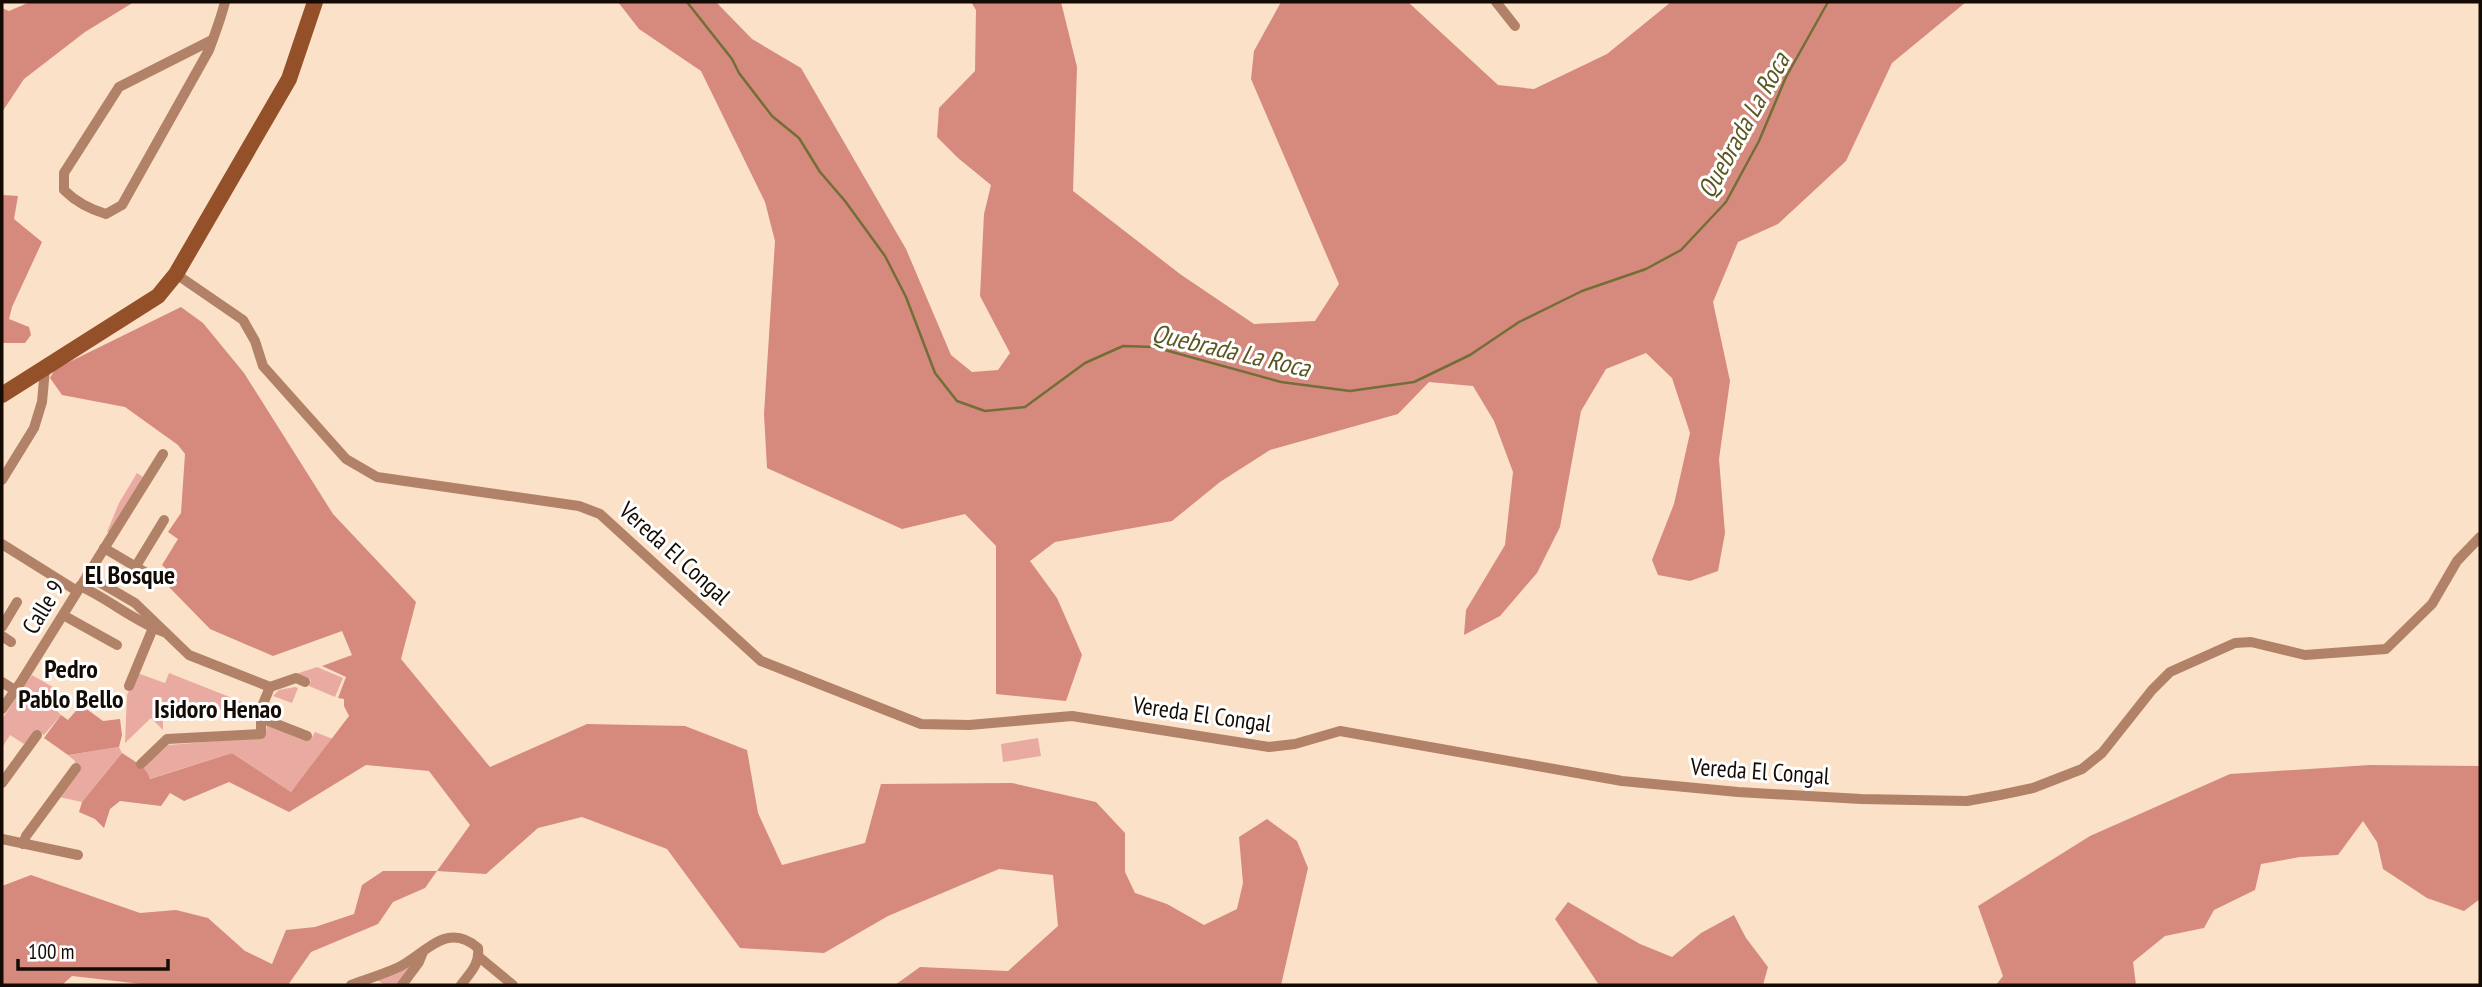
<svg xmlns="http://www.w3.org/2000/svg" width="2482" height="987" font-family="'PT Sans Narrow',sans-serif">
  <style>
    .green { fill: #e9aba1 }
    .forest { fill: #d68a7d }
    .lines { fill: none; stroke-linecap: round; stroke-linejoin: round }
    .stream { stroke: #736e38; stroke-width: 2.5 }
    .minor { stroke: #b28268; stroke-width: 10 }
    .secondary { stroke: #945028; stroke-width: 16 }
    .labels { text-anchor: middle; dominant-baseline: central; stroke-width: 6; stroke-linejoin: round; paint-order: stroke }
    .street-label { font-size: 24px; fill: #140c04; stroke: #fff }
    .water-label { font-size: 26px; font-style: italic; fill: #5a5720; stroke: #fff }
    .neighbourhood-label { font-size: 26px; font-weight: bold; fill: #140c04; stroke: #fff }
  </style>
  <rect width="100%" height="100%" fill="#fae1c8"/>
  <g class="green">
    <polygon points="137,473 143,477 109,532 107,532 119,503"/>
    <polygon points="317,667 343,678 335,697 309,686 311,680 296,674"/>
    <polygon points="137,673 165,683 169,673 255,707 163,713 163,730 151,718 125,743 127,695"/>
    <polygon points="32,675 58,690 57,711 61,715 44,735 36,730 24,744 10,735 3,746 2,719"/>
    <polygon points="295,687 298,688 292,703 273,696 279,690"/>
    <polygon points="267,725 311,739 315,732 333,739 291,792 232,753 149,779 143,769 168,745 265,737"/>
    <polygon points="1038,738 1041,756 1003,762 1001,744"/>
    <polygon points="119,747 122,753 82,802 59,797 75,765 75,761 68,755"/>
    <polygon points="416,961 399,985 385,985 377,980"/>
  </g>
  <g class="forest">
    <polygon points="30,2 134,2 85,32 24,79 2,112 2,8 9,11"/>
    <polygon points="618,2 716,2 752,39 801,68 906,249 951,355 972,372 998,370 1010,353 980,296 984,214 991,185 958,158 937,137 939,108 975,71 976,10 971,2 1061,2 1077,67 1073,191 1180,274 1254,324 1315,321 1339,284 1251,79 1254,51 1281,2 1408,2 1498,85 1534,89 1607,54 1671,2 1966,2 1892,63 1846,161 1778,224 1738,242 1713,302 1730,381 1719,459 1725,533 1718,571 1690,581 1658,575 1652,560 1674,504 1690,433 1672,378 1646,353 1606,369 1581,411 1560,527 1537,573 1500,616 1464,635 1466,610 1505,545 1513,472 1494,421 1473,386 1429,382 1398,414 1270,450 1220,482 1172,521 1055,542 1030,561 1057,598 1082,655 1066,701 996,694 996,546 965,514 902,529 767,468 764,414 775,241 765,202 701,71 639,29"/>
    <polygon points="2,192 3,195 18,196 14,219 42,242 12,307 9,319 29,327 31,335 25,343 2,343"/>
    <path d="M181 307 203 323 244 373 333 514 416 602 401 659 490 767 587 724 685 726 747 750 758 813 782 865 865 843 881 784 1012 783 1096 802 1125 833V872L1135 893 1167 904 1204 925 1237 909 1243 883 1239 837 1267 819 1297 841 1308 868 1281 985H895L920 967 1008 971 1058 926 1053 875 999 869 888 916 824 953 740 948 667 849 582 817 538 828 486 874 437 871 425 888 393 902 378 924 311 952 288 985H150L72 976 62 985H2V886L31 875 140 913 176 910 208 918 245 951 272 964 286 930 315 927 354 914 362 885 383 871H437L470 825 429 771 366 765 289 812 229 782 184 801 170 793 161 806 120 801 110 809 104 828 95 819 79 812 82 802 122 753C132 760 147 767 150 779L232 753 291 792 349 716 344 706V699L338 698 346 677 322 666 352 655 342 631 273 656 210 629 169 587 172 574 162 565 178 539 168 532 181 513 185 454 178 445 125 407 62 395 50 378 55 369Z"/>
    <polygon points="81,705 103,721 120,719 122,735 119,747 68,755 44,738 61,715 68,720"/>
    <polygon points="2370,765 2480,766 2480,899 2464,911 2427,898 2383,869 2377,842 2363,821 2338,855 2300,857 2261,864 2255,890 2214,910 2204,928 2165,936 2133,962 2136,985 1996,985 2003,976 1978,906 2090,836 2230,774"/>
    <polygon points="1568,902 1640,944 1672,957 1701,933 1734,915 1746,938 1768,967 1763,985 1599,985 1555,919"/>
  </g>
  <g class="lines">
    <polyline class="stream" points="687,2 732,59 739,73 772,116 799,138 820,172 845,201 885,256 906,297 935,373 957,401 985,411 1025,407 1085,363 1123,346 1154,347 1281,382 1350,391 1414,382 1470,355 1519,322 1582,291 1646,269 1681,250 1726,202 1759,141 1786,77 1828,2"/>
    <g class="minor">
      <polyline points="1496,2 1515,26"/>
      <path d="M212 40 119 87 64 173V190C76 202 89 209 106 214L122 205 209 50C215 34 221 18 225 2"/>
      <polyline points="176,274 243,320 255,341 263,366 346,459 377,477 579,506 600,514 761,661 921,724 969,725 1072,716 1269,747 1295,744 1340,731 1622,781 1738,792 1861,799 1967,801 2000,795 2033,788 2082,769 2102,753 2152,690 2170,672 2235,643 2251,642 2305,655 2386,649 2432,604 2457,561 2480,537"/>
      <polyline points="2,480 34,428 42,402 45,369"/>
      <polyline points="2,544 77,591"/>
      <polyline points="104,548 155,578"/>
      <polyline points="136,566 164,520"/>
      <polyline points="87,575 135,603 189,655 270,687"/>
      <path d="M80 586C109 599 135 622 164 632"/>
      <polyline points="63,615 117,645"/>
      <polyline points="2,627 17,602"/>
      <polyline points="2,636 11,642"/>
      <polyline points="2,682 16,691"/>
      <polyline points="129,686 153,628"/>
      <polyline points="2,709 21,682 163,454"/>
      <polyline points="261,718 307,736"/>
      <polyline points="141,764 167,739 261,734 261,709 270,687 296,678 305,682"/>
      <polyline points="2,783 37,735"/>
      <polyline points="2,839 78,855"/>
      <polyline points="23,844 26,836 76,768"/>
      <polyline points="479,957 513,985"/>
      <path d="M351 985C367 979 384 974 399 967 426 953 447 921 478 948 480 964 470 973 461 985"/>
      <polyline points="402,985 419,962 423,952"/>
    </g>
    <polyline class="secondary" points="2,395 158,296 176,274 289,79 315,2"/>
  </g>
  <g class="labels">
    <g class="street-label">
      <text transform="translate(675 553) rotate(42)">Vereda El Congal</text>
      <text transform="translate(43 607) rotate(-59)">Calle 9</text>
      <text transform="translate(1202 714) rotate(8)">Vereda El Congal</text>
      <text transform="translate(1760 771) rotate(4)">Vereda El Congal</text>
    </g>
    <g class="water-label">
      <text transform="translate(1743 125) rotate(-61)">Quebrada La Roca</text>
      <text transform="translate(1231 350) rotate(13)">Quebrada La Roca</text>
    </g>
    <g class="neighbourhood-label">
      <text x="130" y="574">El Bosque</text>
      <text x="71" y="668">Pedro<tspan x="71" dy="30">Pablo Bello</tspan></text>
      <text x="218" y="708">Isidoro Henao</text>
    </g>
  </g>
  <rect width="2482" height="987" fill="none" stroke="#140c04" stroke-width="7"/>
  <path d="M18 959v10h150v-10" fill="none" stroke="#140c04" stroke-width="3.5"/>
  <text x="28" y="959" font-size="21" fill="#140c04" stroke="#ffffff" stroke-width="5" paint-order="stroke">100 m</text>
</svg>
